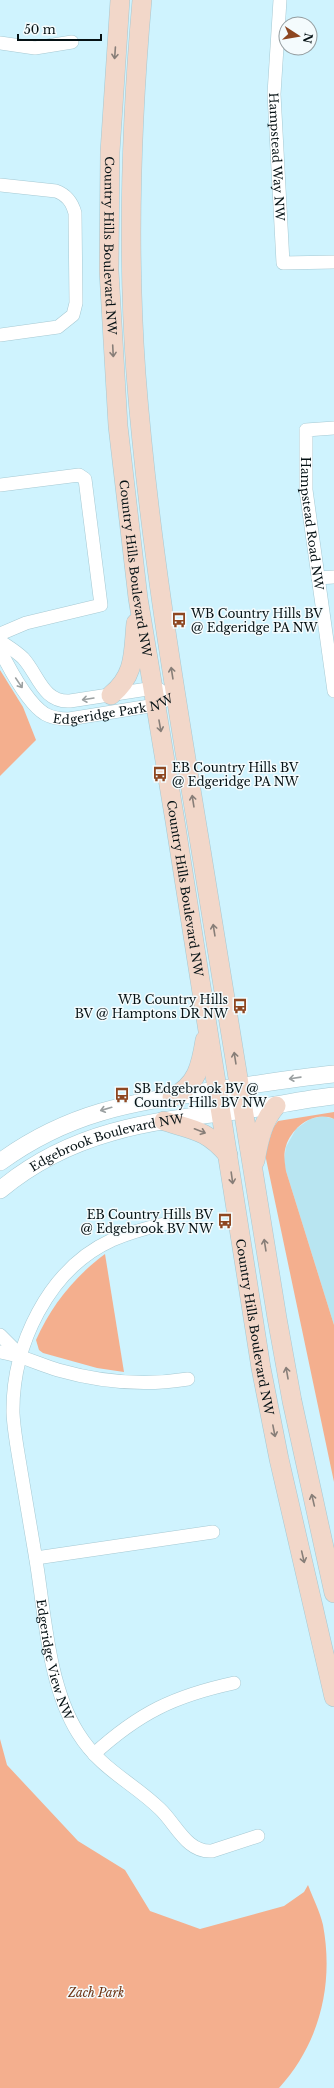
<svg xmlns="http://www.w3.org/2000/svg" width="334" height="2088" font-family="'Libre Baskerville',serif">
  <style>
    .built { fill: #b8e5f1 }
    .green { fill: #f4af8e }
    .lines { fill: none; stroke-linecap: round; stroke-linejoin: round }
    .minor-casing { stroke: #a6c9d3; stroke-width: 14 }
    .tertiary-casing { stroke: #a6c9d3; stroke-width: 18 }
    .secondary-casing { stroke: #a6c9d3; stroke-width: 20 }
    .minor { stroke: #fff; stroke-width: 13 }
    .tertiary { stroke: #fff; stroke-width: 17 }
    .secondary { stroke: #f2d7c9; stroke-width: 19 }
    .oneway { stroke: #877e78 }
    .oneway2 { stroke: #9ba0a1 }
    .labels { text-anchor: middle; dominant-baseline: central; stroke-width: 3; stroke-linejoin: round; paint-order: stroke }
    .street-label { font-size: 12px; fill: #051114; stroke: #f4fbfd }
    .poi-label { font-size: 12px; fill: #051114; stroke: #f4fbfd; text-anchor: start }
    .park-label { font-size: 12px; font-style: italic; fill: #6e3515; stroke: #f4fbfd }
  </style>
  <rect width="100%" height="100%" fill="#cff3fe"/>
  <polygon class="built" points="323,1116 334,1119 334,1325 286,1171 284,1160 286,1147 296,1129 310,1119"/>
  <g class="green">
    <polygon points="0,670 23,707 36,740 0,776"/>
    <path d="M334 1112V1119C314 1110 292 1127 286 1146 283 1155 285 1163 286 1171L334 1325V1482L265 1154 273 1128 278 1121Z"/>
    <path d="M105 1254 124 1372 97 1368 43 1353 39 1350 36 1340C51 1306 74 1277 105 1254Z"/>
    <path d="M0 1739 7 1765 78 1841 125 1870 150 1911 200 1929 284 1906 304 1892 308 1885C313 1898 320 1912 323 1925 334 1984 320 2043 279 2088H0Z"/>
  </g>
  <g class="lines">
    <g class="minor-casing">
      <g id="minor">
        <path id="s1" d="M280 0 274 94 283 263 334 262"/>
        <polyline points="0,43 35,48 72,42"/>
        <path d="M0 185 56 191C67 195 72 202 75 213L76 303 73 315 58 327 0 335"/>
        <path id="s2" d="M334 428 306 430V490L334 691"/>
        <polyline points="0,485 79,475 85,479 101,605 26,623 0,634"/>
        <polyline points="318,578 334,577"/>
        <path d="M0 641C7 646 16 651 23 658 38 674 43 703 70 701L154 688 160 690"/>
        <path id="s3" d="M0 650C9 668 27 703 45 714 52 718 60 719 69 719L156 705 175 695"/>
        <path id="s4" d="M164 1224C146 1228 129 1233 112 1240 48 1269 12 1346 13 1413 14 1433 18 1452 21 1471 26 1501 31 1530 36 1560 45 1615 48 1685 78 1733 101 1770 131 1781 160 1809 176 1824 187 1853 212 1851L258 1836"/>
        <polyline points="0,1335 20,1355"/>
        <path d="M0 1352C21 1355 38 1364 58 1370 100 1382 145 1386 188 1379"/>
        <polyline points="36,1558 213,1532"/>
        <path d="M94 1754C139 1713 174 1696 234 1683"/>
      </g>
    </g>
    <g class="tertiary-casing">
      <g id="tertiary">
        <path d="M0 1162C69 1112 129 1103 210 1091 252 1085 293 1078 334 1074"/>
        <path id="s5" d="M0 1190C73 1129 153 1121 244 1110 274 1106 304 1099 334 1096"/>
      </g>
    </g>
    <g class="secondary-casing">
      <g id="secondary">
        <path id="s6" d="M120 0 110 152 109 271 118 426 138 598 175 821 261 1368 279 1459 334 1697"/>
        <path d="M142 0C131 124 127 249 136 374 148 532 174 687 200 844 225 1002 251 1160 277 1318L292 1401 334 1593"/>
        <path d="M111 695C136 675 133 652 136 623"/>
        <path d="M172 1097C197 1086 201 1065 205 1040"/>
        <path d="M164 1121C193 1130 207 1130 228 1155"/>
        <path d="M255 1161C259 1140 262 1122 276 1106"/>
      </g>
    </g>
    <use href="#minor" class="minor"/>
    <use href="#tertiary" class="tertiary"/>
    <use href="#secondary" class="secondary"/>
  </g>
  <defs><path id="oneway-shaft" d="M-6 0H5M1.5-3L5.5 0L1.5 3" fill="none" stroke-width="1.6" stroke-linecap="round" stroke-linejoin="round"/></defs>
  <g class="oneway">
    <use href="#oneway-shaft" transform="translate(115 53) rotate(94)"/>
    <use href="#oneway-shaft" transform="translate(113 351) rotate(87)"/>
    <use href="#oneway-shaft" transform="translate(172 673) rotate(-99)"/>
    <use href="#oneway-shaft" transform="translate(160 726) rotate(80)"/>
    <use href="#oneway-shaft" transform="translate(193 801) rotate(-99)"/>
    <use href="#oneway-shaft" transform="translate(214 930) rotate(-99)"/>
    <use href="#oneway-shaft" transform="translate(235 1058) rotate(-99)"/>
    <use href="#oneway-shaft" transform="translate(200 1131) rotate(21)"/>
    <use href="#oneway-shaft" transform="translate(232 1178) rotate(82)"/>
    <use href="#oneway-shaft" transform="translate(265 1245) rotate(-99)"/>
    <use href="#oneway-shaft" transform="translate(287 1373) rotate(-100)"/>
    <use href="#oneway-shaft" transform="translate(274 1431) rotate(79)"/>
    <use href="#oneway-shaft" transform="translate(313 1500) rotate(-103)"/>
    <use href="#oneway-shaft" transform="translate(303 1557) rotate(77)"/>
  </g>
  <g class="oneway2">
    <use href="#oneway-shaft" transform="translate(19 683) rotate(56)"/>
    <use href="#oneway-shaft" transform="translate(88 699) rotate(171)"/>
    <use href="#oneway-shaft" transform="translate(295 1078) rotate(172)"/>
    <use href="#oneway-shaft" transform="translate(106 1109) rotate(164)"/>
  </g>
  <defs>
    <g id="bus-bare" transform="scale(1.2)"><path d="M-5-6H5V4H4V6H2V4H-2V6H-4V4H-5ZM-3.5-4V0h7V-4ZM-3.5 1.2v1.5H-2V1.2ZM2 1.2v1.5H3.5V1.2Z" fill="#8d4620" stroke="#f4fbfd" stroke-width="2.5" paint-order="stroke"/></g>
  </defs>
  <g fill-rule="evenodd">
    <use href="#bus-bare" x="179" y="620"/>
    <use href="#bus-bare" x="160" y="774"/>
    <use href="#bus-bare" x="240" y="1006"/>
    <use href="#bus-bare" x="122" y="1095"/>
    <use href="#bus-bare" x="225" y="1221"/>
  </g>
  <g class="labels">
    <g class="street-label">
      <text stroke="none"><textPath href="#s1" startOffset="157">Hampstead Way NW</textPath></text>
      <text stroke="none"><textPath href="#s6" startOffset="246">Country Hills Boulevard NW</textPath></text>
      <text stroke="none"><textPath href="#s2" startOffset="122">Hampstead Road NW</textPath></text>
      <text stroke="none"><textPath href="#s6" startOffset="570">Country Hills Boulevard NW</textPath></text>
      <text stroke="none"><textPath href="#s3" startOffset="149">Edgeridge Park NW</textPath></text>
      <text stroke="none"><textPath href="#s6" startOffset="894">Country Hills Boulevard NW</textPath></text>
      <text stroke="none"><textPath href="#s5" startOffset="119">Edgebrook Boulevard NW</textPath></text>
      <text stroke="none"><textPath href="#s6" startOffset="1338">Country Hills Boulevard NW</textPath></text>
      <text stroke="none"><textPath href="#s4" startOffset="515">Edgeridge View NW</textPath></text>
    </g>
    <g class="poi-label">
      <text x="191" y="613">WB Country Hills BV<tspan x="191" dy="14">@ Edgeridge PA NW</tspan></text>
      <text x="172" y="767">EB Country Hills BV<tspan x="172" dy="14">@ Edgeridge PA NW</tspan></text>
      <text x="228" y="999" text-anchor="end">WB Country Hills<tspan x="228" dy="14">BV @ Hamptons DR NW</tspan></text>
      <text x="134" y="1088">SB Edgebrook BV @<tspan x="134" dy="14">Country Hills BV NW</tspan></text>
      <text x="213" y="1214" text-anchor="end">EB Country Hills BV<tspan x="213" dy="14">@ Edgebrook BV NW</tspan></text>
    </g>
    <g class="park-label">
      <text x="96" y="1992">Zach Park</text>
    </g>
  </g>
  <g transform="translate(298 36) rotate(102)"><circle r="19" fill="#f4fbfd" stroke="#949da0"/>
  <path d="M0-3L7 15L0 10L-7 15Z" fill="#8d4620"/>
  <text y="-6" font-size="11" font-weight="bold" text-anchor="middle" fill="#051114">N</text>
  </g>
  <path d="M18 34v6h83v-6" fill="none" stroke="#051114" stroke-width="2"/>
  <text x="24" y="34" font-size="12" fill="#051114" stroke="#f4fbfd" stroke-width="3" paint-order="stroke">50 m</text>
</svg>
